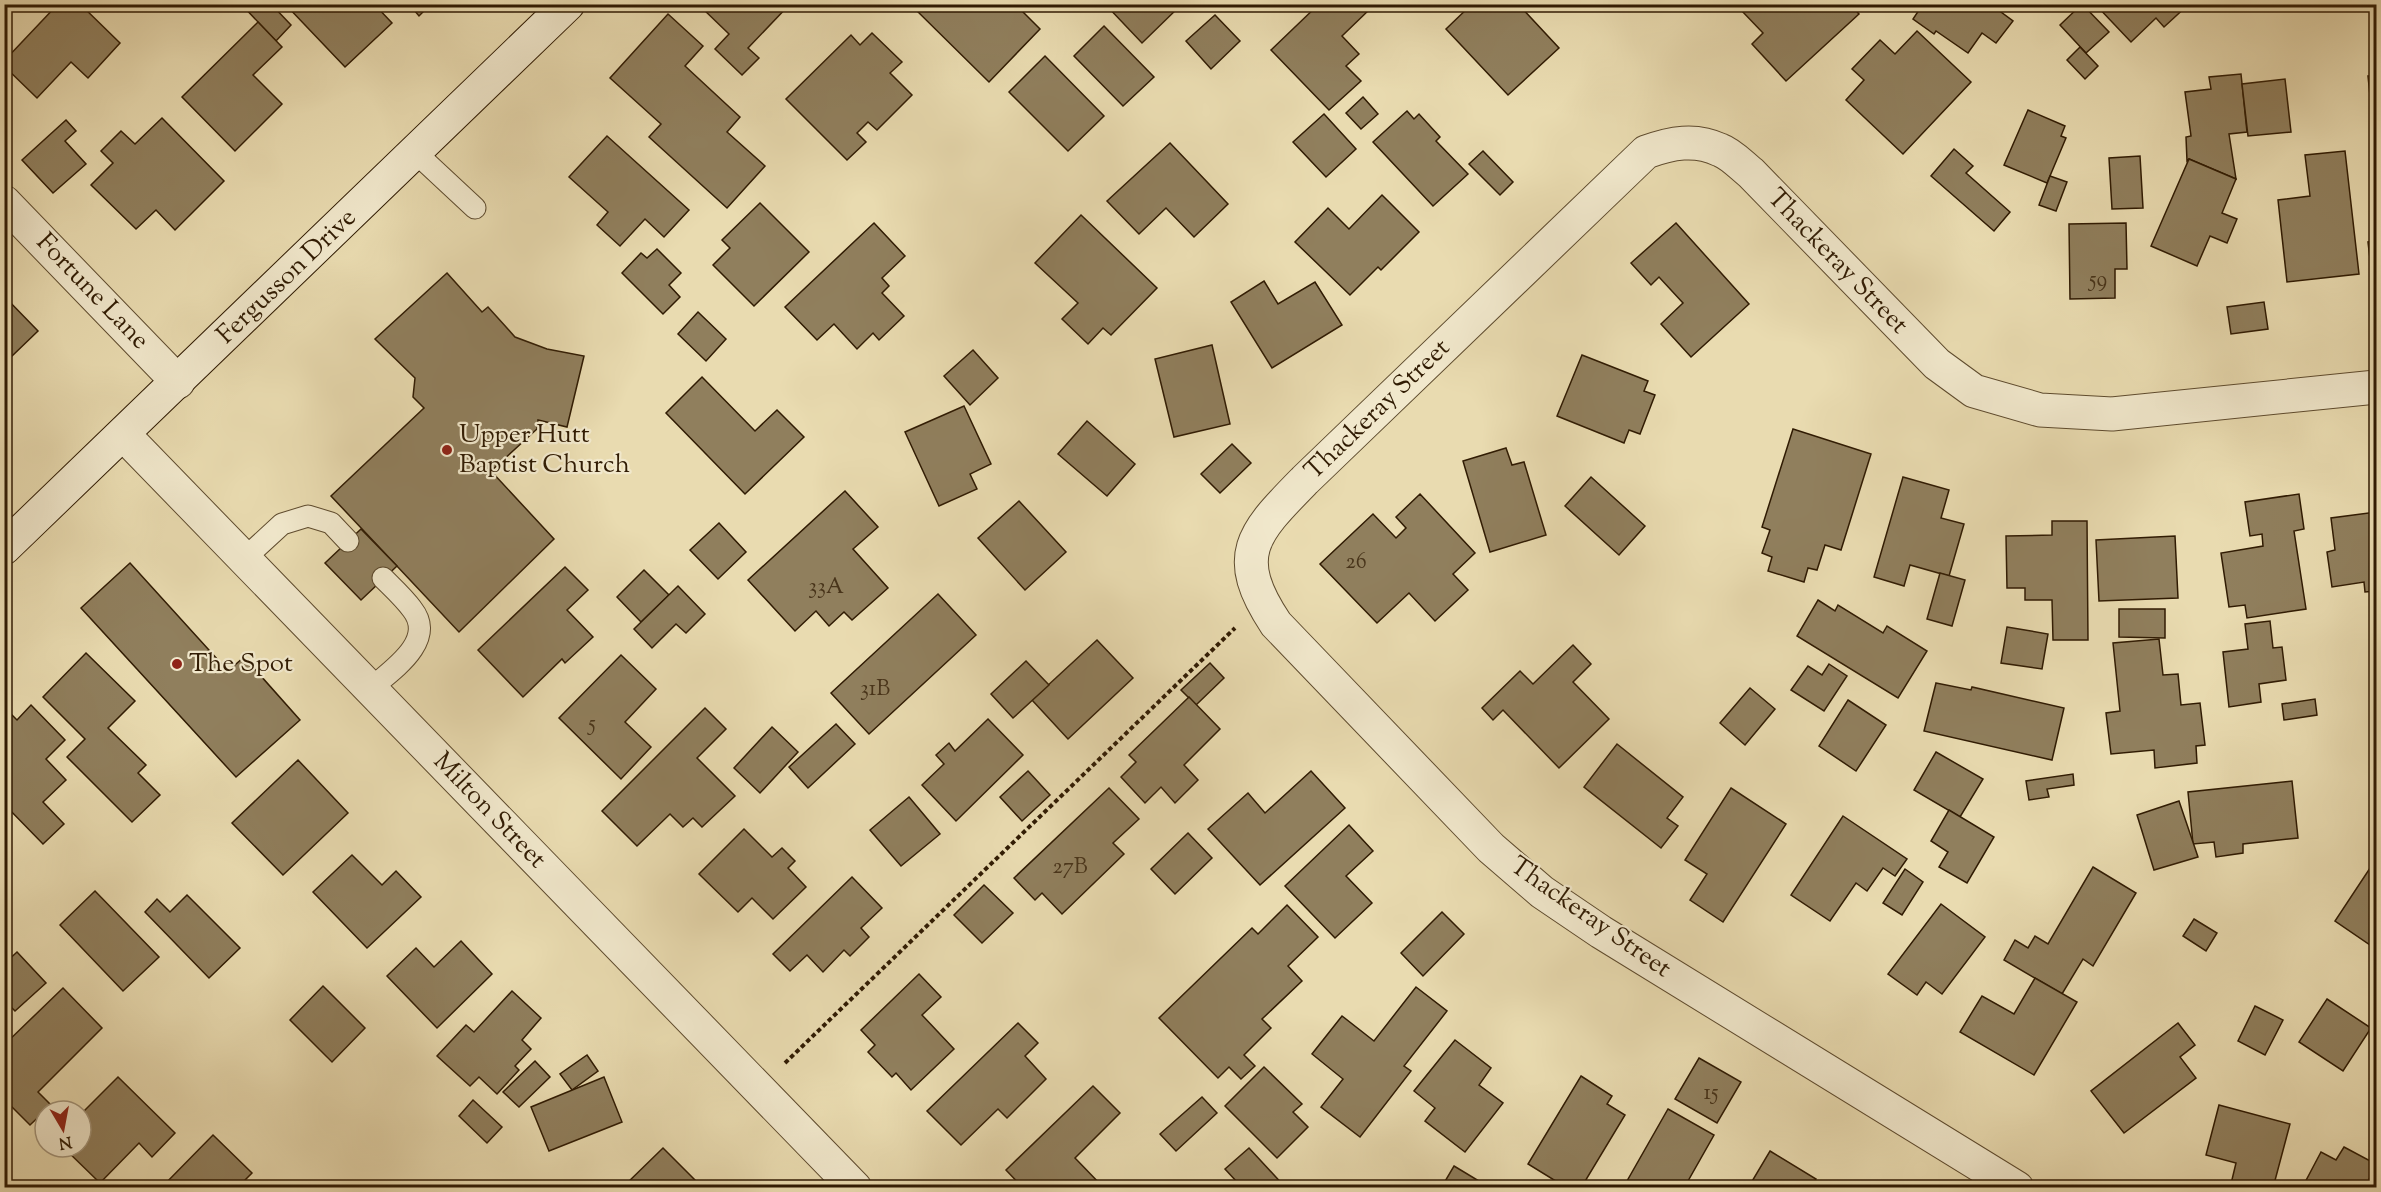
<svg xmlns="http://www.w3.org/2000/svg" width="2381" height="1192" font-family="'Sorts Mill Goudy',serif">
  <style>
    .building { fill: #907f5d; stroke: #301b03; stroke-width: 1.5 }
    .lines { fill: none; stroke-linecap: round; stroke-linejoin: round }
    .service-casing { stroke: #5e4b2e; stroke-width: 23 }
    .minor-casing { stroke: #5e4b2e; stroke-width: 35 }
    .secondary-casing { stroke: #301b03; stroke-width: 35 }
    .path { stroke: #301b03; stroke-width: 4; stroke-dasharray: 4.5 3; stroke-linecap: butt }
    .service { stroke: #f1e8cc; stroke-width: 21 }
    .minor { stroke: #f1e8cc; stroke-width: 33 }
    .secondary { stroke: #f1e8cc; stroke-width: 33 }
    .poi-dot { fill: #8f2418; stroke: #f1e8cc; stroke-width: 2 }
    .labels { text-anchor: middle; dominant-baseline: central; stroke-width: 4.5; stroke-linejoin: round; paint-order: stroke }
    .number-label { font-size: 22px; fill: #48341a }
    .street-label { font-size: 26px; fill: #301b03; stroke: #f1e8cc }
    .poi-label { font-size: 26px; fill: #301b03; stroke: #f1e8cc; text-anchor: start }
  </style>
  <rect width="100%" height="100%" fill="#e9dbb0"/>
  <filter id="stains"><feTurbulence type="fractalNoise" baseFrequency=".00333" numOctaves="4"/><feColorMatrix values="0 0 0 0 .2 0 0 0 0 .09 0 0 0 0 .02 0 0 0 .5 -.17"/></filter>
  <radialGradient id="worn" r=".72"><stop offset=".6" stop-color="#630" stop-opacity="0"/><stop offset="1" stop-color="#630" stop-opacity=".3"/></radialGradient>
  <g class="building">
    <polygon points="58,4 80,4 120,43 88,78 71,62 37,98 4,66 4,61"/>
    <polygon points="241,4 271,4 291,25 276,41"/>
    <polygon points="285,4 374,4 392,23 345,67"/>
    <polygon points="409,4 431,4 419,16"/>
    <polygon points="704,4 790,4 748,48 759,58 742,75 715,49 729,34 701,7"/>
    <polygon points="919,4 1015,4 1040,29 989,82 915,9"/>
    <polygon points="1105,4 1182,4 1142,43"/>
    <polygon points="1319,4 1366,4 1370,9 1342,36 1359,54 1346,66 1361,81 1329,110 1271,50"/>
    <polygon points="1472,4 1518,4 1559,48 1508,95 1446,29"/>
    <polygon points="1744,4 1850,4 1859,14 1786,81 1752,44 1763,33 1740,9"/>
    <polygon points="1923,4 1990,4 2013,21 1996,43 1982,33 1968,53 1936,31 1934,34 1913,19"/>
    <polygon points="2082,4 2109,32 2086,53 2060,25"/>
    <polygon points="2095,4 2189,4 2164,27 2156,18 2131,42"/>
    <polygon points="668,14 703,46 685,66 740,117 727,132 765,166 727,208 649,137 661,124 610,78"/>
    <polygon points="1215,15 1240,41 1211,69 1186,41"/>
    <polygon points="258,22 282,47 253,75 282,104 235,151 182,97"/>
    <polygon points="1104,26 1154,77 1123,106 1074,56"/>
    <polygon points="1917,31 1971,82 1903,154 1846,100 1864,80 1852,69 1880,40 1895,54"/>
    <polygon points="872,33 902,62 890,73 912,95 877,130 868,122 857,133 866,142 847,160 786,99 851,35 860,45"/>
    <polygon points="2080,47 2098,66 2085,79 2067,60"/>
    <polygon points="1045,56 1104,116 1068,151 1009,92"/>
    <polygon points="2241,74 2247,132 2229,134 2236,179 2189,159 2187,161 2186,137 2191,136 2185,92 2211,89 2209,77"/>
    <polygon points="2368,76 2376,76 2376,154"/>
    <polygon points="2285,79 2291,132 2248,136 2242,84"/>
    <polygon points="1363,97 1378,114 1361,129 1346,113"/>
    <polygon points="2028,110 2065,126 2061,136 2066,138 2047,183 2004,165"/>
    <polygon points="1407,111 1414,119 1419,114 1440,137 1436,141 1468,174 1433,206 1373,142"/>
    <polygon points="1324,114 1356,149 1326,177 1293,142"/>
    <polygon points="162,118 224,181 175,230 156,210 136,229 91,185 113,163 101,151 121,131 135,144"/>
    <polygon points="66,120 76,131 65,141 86,164 53,193 22,160"/>
    <polygon points="607,136 689,210 664,237 645,219 620,246 597,225 608,212 569,177"/>
    <polygon points="1170,143 1228,204 1194,237 1166,208 1139,234 1107,201"/>
    <polygon points="1954,149 1973,166 1966,173 2010,212 1994,231 1931,176"/>
    <polygon points="1483,151 1513,182 1500,195 1469,164"/>
    <polygon points="2345,151 2359,274 2287,282 2278,200 2310,196 2305,155"/>
    <polygon points="2140,156 2143,208 2112,209 2109,158"/>
    <polygon points="2189,159 2236,179 2222,213 2237,219 2227,243 2210,236 2197,266 2151,246"/>
    <polygon points="2050,176 2067,182 2056,211 2039,205"/>
    <polygon points="1382,195 1419,232 1381,270 1378,267 1350,295 1295,242 1328,208 1349,229"/>
    <polygon points="760,203 809,252 754,306 713,265 730,248 722,240"/>
    <polygon points="1081,215 1157,288 1111,335 1103,328 1088,344 1062,319 1078,303 1035,263"/>
    <polygon points="874,223 905,256 882,278 889,286 882,293 904,316 879,340 873,333 857,349 834,324 817,340 785,307"/>
    <polygon points="1676,223 1749,304 1691,357 1661,324 1683,303 1659,277 1651,285 1631,263"/>
    <polygon points="2126,223 2127,269 2115,269 2115,298 2070,299 2069,224"/>
    <polygon points="2376,241 2376,283 2373,284 2368,242"/>
    <polygon points="657,249 681,273 669,285 680,297 663,314 622,273 641,253 647,258"/>
    <polygon points="447,273 482,312 488,307 515,337 547,349 584,356 567,427 538,420 537,429 491,471 554,539 459,632 331,496 424,408 413,397 415,378 375,339"/>
    <polygon points="1264,281 1278,304 1315,282 1342,325 1272,368 1231,302"/>
    <polygon points="4,296 38,331 11,357 4,350"/>
    <polygon points="2264,302 2268,329 2231,334 2227,307"/>
    <polygon points="698,312 726,339 706,361 678,334"/>
    <polygon points="1212,345 1230,424 1174,437 1155,359"/>
    <polygon points="973,350 998,378 970,405 944,376"/>
    <polygon points="1582,355 1648,381 1644,391 1655,395 1640,434 1629,430 1624,443 1557,416"/>
    <polygon points="702,377 755,431 777,410 804,437 745,494 666,413"/>
    <polygon points="964,406 991,464 970,474 977,489 939,506 905,432"/>
    <polygon points="1087,421 1135,464 1107,496 1058,454"/>
    <polygon points="1793,429 1871,454 1841,550 1825,545 1817,570 1808,568 1804,582 1768,571 1772,557 1762,553 1770,530 1762,527"/>
    <polygon points="1232,444 1251,463 1220,493 1201,474"/>
    <polygon points="1506,448 1512,465 1524,462 1546,535 1490,552 1463,461"/>
    <polygon points="1591,477 1645,526 1619,555 1565,506"/>
    <polygon points="1903,477 1949,490 1941,518 1964,524 1949,576 1910,565 1904,586 1874,577"/>
    <polygon points="845,491 878,527 853,549 888,588 852,620 844,612 829,626 816,611 795,631 748,580"/>
    <polygon points="1420,494 1475,553 1453,574 1468,590 1435,621 1409,593 1377,623 1320,564 1373,514 1396,538 1406,528 1396,517"/>
    <polygon points="2299,494 2304,529 2294,531 2306,609 2247,618 2245,605 2229,607 2221,553 2263,546 2262,534 2250,536 2245,502"/>
    <polygon points="1019,501 1066,552 1025,590 978,538"/>
    <polygon points="2376,512 2376,591 2365,592 2364,582 2332,587 2327,552 2335,550 2331,518"/>
    <polygon points="2052,521 2087,521 2088,640 2053,640 2052,600 2025,600 2025,588 2007,588 2006,536 2052,535"/>
    <polygon points="719,523 746,552 718,579 690,550"/>
    <polygon points="361,529 397,566 361,600 325,563"/>
    <polygon points="2175,536 2178,598 2099,601 2096,540"/>
    <polygon points="130,563 228,671 244,657 300,720 236,777 81,608"/>
    <polygon points="565,567 588,590 567,610 593,637 565,663 562,659 523,697 478,650"/>
    <polygon points="644,570 669,595 641,622 617,597"/>
    <polygon points="1940,573 1965,580 1952,626 1927,619"/>
    <polygon points="678,586 705,614 686,633 676,624 652,648 634,629"/>
    <polygon points="938,594 976,635 869,734 831,693"/>
    <polygon points="1818,600 1835,611 1838,605 1883,633 1887,626 1927,651 1898,698 1797,636"/>
    <polygon points="2119,609 2165,609 2165,638 2119,637"/>
    <polygon points="2270,621 2273,648 2282,647 2286,680 2259,684 2261,702 2229,707 2223,652 2248,649 2245,624"/>
    <polygon points="2007,627 2048,634 2042,669 2001,663"/>
    <polygon points="2159,639 2163,675 2178,674 2181,705 2200,703 2205,745 2196,746 2197,763 2155,768 2154,750 2111,754 2106,713 2120,711 2113,643"/>
    <polygon points="1097,640 1133,678 1068,739 1032,700"/>
    <polygon points="1573,645 1591,664 1573,682 1609,719 1559,768 1503,710 1493,720 1482,708 1520,671 1533,684"/>
    <polygon points="86,653 135,701 108,728 146,765 138,773 160,795 132,822 67,757 85,739 43,697"/>
    <polygon points="621,655 656,689 625,722 651,747 621,779 559,718"/>
    <polygon points="1026,661 1049,685 1013,718 991,694"/>
    <polygon points="1210,663 1224,678 1196,705 1181,690"/>
    <polygon points="1829,664 1847,676 1824,711 1791,690 1808,666 1822,675"/>
    <polygon points="1936,683 1971,690 1972,687 2064,708 2052,760 1924,731"/>
    <polygon points="1750,688 1775,709 1745,745 1720,723"/>
    <polygon points="1189,697 1220,729 1184,765 1198,780 1175,803 1161,787 1145,803 1121,777 1136,762 1129,755"/>
    <polygon points="2315,699 2317,715 2284,720 2282,704"/>
    <polygon points="1848,700 1886,725 1856,771 1819,746"/>
    <polygon points="31,705 65,740 46,759 66,780 43,802 64,824 43,844 4,804 4,707 17,720"/>
    <polygon points="705,708 726,729 697,758 735,796 702,827 693,818 683,827 670,814 637,846 602,811"/>
    <polygon points="988,719 1023,755 956,821 922,785 944,764 936,755 949,743 955,751"/>
    <polygon points="836,724 855,744 808,788 789,767"/>
    <polygon points="772,727 798,752 760,793 734,768"/>
    <polygon points="1617,744 1683,797 1667,818 1678,826 1661,848 1584,787"/>
    <polygon points="1936,752 1983,779 1960,817 1914,790"/>
    <polygon points="298,760 348,813 283,875 232,823"/>
    <polygon points="1028,771 1050,795 1022,821 1000,797"/>
    <polygon points="1311,771 1345,808 1260,885 1208,829 1248,793 1265,813"/>
    <polygon points="2073,774 2074,785 2047,789 2049,797 2029,800 2026,781"/>
    <polygon points="2292,781 2298,838 2243,844 2243,853 2216,857 2214,842 2193,844 2188,792"/>
    <polygon points="1109,788 1139,819 1113,843 1124,854 1062,914 1042,893 1035,900 1014,878"/>
    <polygon points="1731,788 1786,824 1723,922 1690,900 1707,874 1685,860"/>
    <polygon points="909,797 940,834 901,866 870,830"/>
    <polygon points="2179,801 2198,857 2154,870 2137,815"/>
    <polygon points="1949,810 1994,837 1967,883 1939,867 1948,852 1931,841"/>
    <polygon points="1843,816 1907,859 1895,876 1883,868 1867,891 1856,883 1830,921 1791,895"/>
    <polygon points="1349,825 1373,851 1346,876 1372,903 1335,938 1285,886"/>
    <polygon points="744,829 772,857 782,848 795,861 788,868 806,887 773,919 752,898 738,912 699,874"/>
    <polygon points="1188,833 1212,858 1175,894 1151,869"/>
    <polygon points="352,855 382,885 396,871 421,897 367,948 313,892"/>
    <polygon points="2376,859 2376,949 2335,921"/>
    <polygon points="2093,867 2136,893 2093,966 2083,959 2062,994 2004,960 2015,940 2028,948 2035,936 2048,944"/>
    <polygon points="1905,869 1923,882 1902,915 1883,903"/>
    <polygon points="852,877 882,908 861,928 869,937 850,956 844,950 823,972 807,955 790,971 773,954"/>
    <polygon points="984,885 1013,913 982,943 954,915"/>
    <polygon points="95,891 159,957 123,991 60,925"/>
    <polygon points="187,895 240,948 209,978 145,912 157,899 170,912"/>
    <polygon points="1941,904 1985,937 1942,994 1926,982 1917,995 1888,974"/>
    <polygon points="1287,905 1318,937 1288,966 1302,981 1262,1019 1271,1028 1244,1055 1255,1066 1241,1079 1229,1067 1218,1078 1159,1018 1252,928 1258,934"/>
    <polygon points="1442,912 1464,934 1423,976 1401,953"/>
    <polygon points="2194,919 2217,933 2206,951 2183,936"/>
    <polygon points="461,941 492,974 437,1028 387,976 416,948 434,967"/>
    <polygon points="17,952 46,983 15,1011 4,1000 4,964"/>
    <polygon points="919,974 941,997 922,1015 954,1049 911,1090 896,1073 892,1077 868,1052 875,1045 861,1030"/>
    <polygon points="2035,978 2077,1002 2034,1075 1960,1032 1982,996 2014,1014"/>
    <polygon points="323,986 365,1028 332,1062 290,1020"/>
    <polygon points="1416,987 1447,1011 1404,1066 1411,1071 1360,1137 1321,1107 1343,1079 1312,1054 1342,1016 1374,1041"/>
    <polygon points="63,988 102,1028 38,1092 51,1105 30,1125 4,1099 4,1045"/>
    <polygon points="512,991 541,1018 522,1040 531,1049 515,1066 519,1070 497,1094 479,1077 470,1086 437,1056 466,1025 474,1032"/>
    <polygon points="2327,999 2371,1028 2343,1071 2299,1042"/>
    <polygon points="2255,1006 2283,1020 2265,1055 2238,1041"/>
    <polygon points="1018,1023 1038,1043 1025,1056 1046,1079 1007,1118 998,1109 961,1145 927,1111"/>
    <polygon points="2178,1023 2195,1045 2180,1057 2196,1078 2124,1133 2091,1091"/>
    <polygon points="1455,1040 1491,1068 1479,1085 1503,1103 1465,1152 1425,1121 1435,1108 1414,1091"/>
    <polygon points="587,1055 598,1071 572,1090 560,1074"/>
    <polygon points="1699,1058 1741,1082 1717,1123 1675,1099"/>
    <polygon points="535,1061 550,1077 519,1107 503,1092"/>
    <polygon points="1264,1067 1302,1104 1293,1112 1308,1127 1277,1158 1225,1106"/>
    <polygon points="1581,1076 1612,1096 1607,1104 1625,1115 1581,1188 1567,1188 1528,1164"/>
    <polygon points="118,1077 175,1133 152,1157 139,1143 100,1183 63,1147 81,1147 81,1114"/>
    <polygon points="604,1077 622,1122 549,1151 531,1107"/>
    <polygon points="1093,1086 1120,1113 1075,1158 1104,1188 1023,1188 1006,1170"/>
    <polygon points="1202,1097 1217,1113 1176,1151 1160,1134"/>
    <polygon points="473,1100 502,1127 487,1143 459,1116"/>
    <polygon points="2219,1105 2290,1124 2273,1188 2230,1188 2236,1163 2206,1155"/>
    <polygon points="1668,1109 1714,1135 1684,1188 1623,1188"/>
    <polygon points="213,1135 252,1173 237,1188 161,1188"/>
    <polygon points="2344,1147 2376,1164 2365,1188 2302,1188 2321,1152 2336,1160"/>
    <polygon points="663,1148 699,1184 695,1188 622,1188"/>
    <polygon points="1249,1148 1286,1188 1231,1188 1237,1182 1225,1169"/>
    <polygon points="1770,1151 1816,1179 1810,1188 1748,1188"/>
    <polygon points="1454,1166 1484,1184 1482,1188 1441,1188"/>
  </g>
  <g class="lines">
    <g class="service-casing">
      <g id="service">
        <polyline points="416,153 475,208"/>
        <polyline points="244,559 282,524 308,516 331,523 348,541"/>
        <path d="M370 689C392 670 437 641 412 609 404 598 393 588 383 578"/>
      </g>
    </g>
    <g class="minor-casing">
      <g id="minor">
        <polyline points="4,202 178,382"/>
        <polyline points="124,435 855,1188"/>
        <path d="M2017 1188 1601 932 1542 892 1491 848 1276 624C1230 555 1253 533 1305 480L1646 152C1671 143 1695 138 1720 150 1731 154 1741 165 1751 173L1937 364 1974 391 2040 410 2112 414 2376 387"/>
      </g>
    </g>
    <g class="secondary-casing">
      <polyline id="secondary" points="4,548 568,4"/>
    </g>
    <polyline class="path" points="785,1063 1235,628"/>
    <use href="#service" class="service"/>
    <use href="#minor" class="minor"/>
    <use href="#secondary" class="secondary"/>
  </g>
  <g class="poi-dot">
    <circle cx="447" cy="450" r="6"/>
    <circle cx="177" cy="664" r="6"/>
  </g>
  <g class="labels">
    <g class="number-label">
      <text x="2098" y="281">59</text>
      <text x="1356" y="563">26</text>
      <text x="826" y="588">33A</text>
      <text x="875" y="690">31B</text>
      <text x="592" y="725">5</text>
      <text x="1070" y="868">27B</text>
      <text x="1711" y="1094">15</text>
    </g>
    <g class="street-label">
      <text transform="translate(1837 262) rotate(46)">Thackeray Street</text>
      <text transform="translate(287 277) rotate(-44)">Fergusson Drive</text>
      <text transform="translate(92 292) rotate(46)">Fortune Lane</text>
      <text transform="translate(1378 410) rotate(-44)">Thackeray Street</text>
      <text transform="translate(489 811) rotate(46)">Milton Street</text>
      <text transform="translate(1590 918) rotate(35)">Thackeray Street</text>
    </g>
    <g class="poi-label">
      <text x="459" y="435">Upper Hutt<tspan x="459" dy="30">Baptist Church</tspan></text>
      <text x="189" y="664">The Spot</text>
    </g>
  </g>
  <rect width="2381" height="1192" fill="none" stroke="#e9dbb0" stroke-width="24"/>
  <rect x="6" y="6" width="2369" height="1180" fill="none" stroke="#301b03" stroke-width="3"/>
  <rect x="12" y="12" width="2357" height="1168" fill="none" stroke="#301b03" stroke-width="1.5"/>
  <g transform="translate(63 1129) rotate(170)"><circle r="28" fill="#f1e8cc" stroke="#a4967c" stroke-width="1.5"/>
  <path d="M0-4.5L10 22L0 15L-10 22Z" fill="#8f2418"/>
  <text y="-9" font-size="16" font-weight="bold" text-anchor="middle" fill="#301b03">N</text>
  </g>
  <rect width="100%" height="100%" filter="url(#stains)"/>
  <rect width="100%" height="100%" fill="url(#worn)"/>
</svg>
